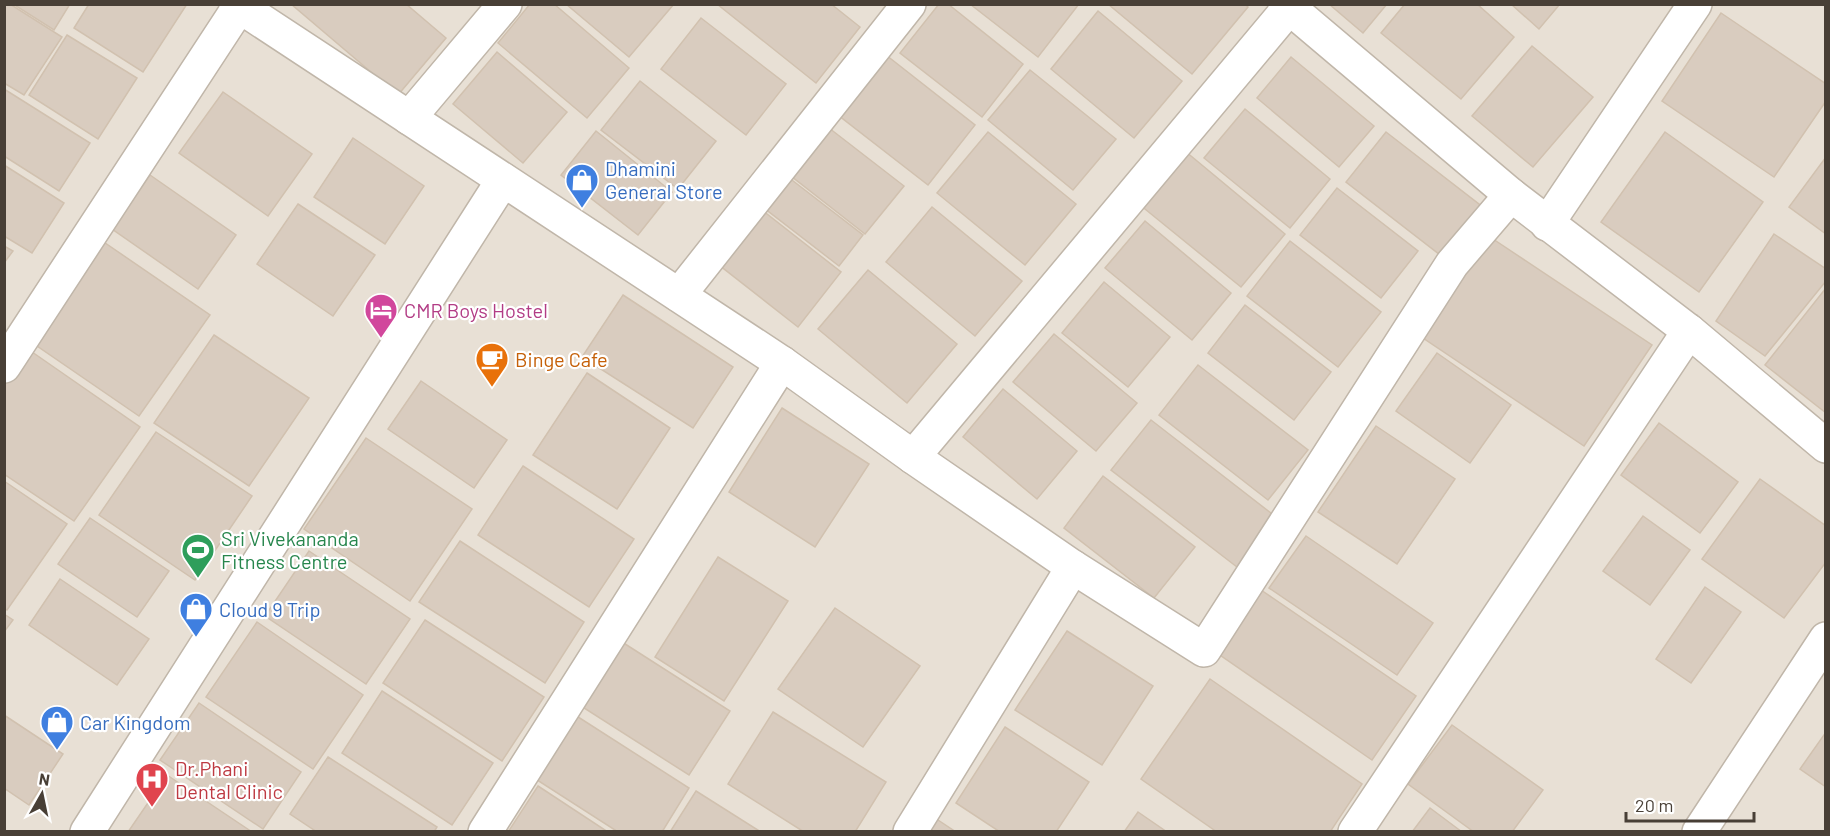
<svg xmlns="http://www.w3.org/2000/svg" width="1830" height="836" font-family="Barlow,sans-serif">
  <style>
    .residential { fill: #e8e0d5 }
    .building { fill: #d9ccbf; stroke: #d1c1af; stroke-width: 1.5 }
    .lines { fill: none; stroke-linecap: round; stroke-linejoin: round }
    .minor-casing { stroke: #c0b6a9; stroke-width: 36 }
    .minor { stroke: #fff; stroke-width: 33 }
    .labels { text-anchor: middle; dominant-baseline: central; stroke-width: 4.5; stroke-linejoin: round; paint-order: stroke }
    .shop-label { font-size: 20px; fill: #366cbe; stroke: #fff; text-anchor: start }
    .hotel-label { font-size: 20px; fill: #b23c85; stroke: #fff; text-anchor: start }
    .food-label { font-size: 20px; fill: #c56008; stroke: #fff; text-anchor: start }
    .leisure-label { font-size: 20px; fill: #27864d; stroke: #fff; text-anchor: start }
    .health-label { font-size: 20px; fill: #be3a42; stroke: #fff; text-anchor: start }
  </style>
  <rect width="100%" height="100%" fill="#f4efe7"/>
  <rect class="residential" x="5" y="5" width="1820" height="826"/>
  <g class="building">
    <polygon points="4,4 10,4 62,37 24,95 4,83"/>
    <polygon points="13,4 70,4 54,30"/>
    <polygon points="89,4 187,4 143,72 74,28"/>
    <polygon points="291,4 406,4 446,38 398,95"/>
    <polygon points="530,4 554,4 629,68 587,118 498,43"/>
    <polygon points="566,4 674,4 629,57"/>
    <polygon points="717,4 831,4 860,27 816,83"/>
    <polygon points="939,4 948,4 1023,64 982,117 900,53"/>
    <polygon points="970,4 1079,4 1038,57"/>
    <polygon points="1108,4 1245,4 1248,7 1192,74"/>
    <polygon points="1329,4 1387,4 1363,33"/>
    <polygon points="1405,4 1477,4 1514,37 1461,99 1381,33"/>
    <polygon points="1511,4 1560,4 1539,29"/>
    <polygon points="1098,11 1182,81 1134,138 1051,69"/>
    <polygon points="1721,13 1826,84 1826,101 1774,177 1662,101"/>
    <polygon points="701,18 786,84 746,135 661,69"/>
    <polygon points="67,35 137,78 98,139 29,95"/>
    <polygon points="1532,46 1593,97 1533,167 1472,116"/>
    <polygon points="497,52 567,112 523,163 453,104"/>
    <polygon points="886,55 975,125 928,185 838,115"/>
    <polygon points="1291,57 1374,126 1339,167 1257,98"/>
    <polygon points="1030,70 1116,139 1073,190 988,120"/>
    <polygon points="640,81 716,141 678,189 601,130"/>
    <polygon points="4,89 90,143 59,191 4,156"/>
    <polygon points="223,92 312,154 268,216 179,153"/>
    <polygon points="1245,109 1330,179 1290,228 1204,158"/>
    <polygon points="829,128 904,186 865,234 791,176"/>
    <polygon points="596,131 672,192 638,235 561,175"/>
    <polygon points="988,132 1076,204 1025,265 937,193"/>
    <polygon points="1386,132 1484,208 1444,258 1346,182"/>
    <polygon points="1665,132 1763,202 1699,292 1601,222"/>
    <polygon points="353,138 424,186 385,244 314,197"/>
    <polygon points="1185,151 1285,234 1241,287 1140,205"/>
    <polygon points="1826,157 1826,234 1789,207"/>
    <polygon points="4,165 64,203 32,253 4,236"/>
    <polygon points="150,175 236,235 198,289 112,229"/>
    <polygon points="788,177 863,235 839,266 764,208"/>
    <polygon points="1337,188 1418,251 1381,298 1300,235"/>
    <polygon points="298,204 375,255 333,316 257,264"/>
    <polygon points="932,207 1022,281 975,336 886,262"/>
    <polygon points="762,210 841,272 798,327 719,265"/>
    <polygon points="1145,221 1231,293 1192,340 1105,268"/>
    <polygon points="1774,234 1826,269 1826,281 1765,356 1716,321"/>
    <polygon points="1487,235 1652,345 1584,446 1420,336"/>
    <polygon points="95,236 210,315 139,416 24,337"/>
    <polygon points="1290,241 1381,312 1338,367 1247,296"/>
    <polygon points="4,246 13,251 4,263"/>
    <polygon points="868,270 957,344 907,403 818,329"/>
    <polygon points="1104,282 1170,337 1128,387 1062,333"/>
    <polygon points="1826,288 1826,413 1765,365"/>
    <polygon points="623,295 733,367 693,428 582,357"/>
    <polygon points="1245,305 1331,372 1294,420 1208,353"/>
    <polygon points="1054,334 1137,403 1096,451 1013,382"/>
    <polygon points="214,335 309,398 249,486 154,423"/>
    <polygon points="22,345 140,427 74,521 4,474 4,371"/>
    <polygon points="1437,353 1511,405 1470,463 1396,411"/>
    <polygon points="1198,365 1308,450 1268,500 1159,415"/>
    <polygon points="587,373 670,428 617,509 533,455"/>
    <polygon points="421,381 507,440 474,488 388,429"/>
    <polygon points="1003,389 1077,451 1037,499 963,437"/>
    <polygon points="782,408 869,464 815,547 729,492"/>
    <polygon points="1151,420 1276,517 1237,567 1111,470"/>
    <polygon points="1659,423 1738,482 1700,533 1621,475"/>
    <polygon points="1376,426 1455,479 1397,564 1318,512"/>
    <polygon points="156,432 252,496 195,580 99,515"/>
    <polygon points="366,438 472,509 410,601 304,529"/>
    <polygon points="523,466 634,539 589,607 478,535"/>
    <polygon points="1103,476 1195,547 1154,598 1064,528"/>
    <polygon points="1760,479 1826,526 1826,562 1784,618 1702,559"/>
    <polygon points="4,481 67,524 7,610 4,608"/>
    <polygon points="1643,516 1690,550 1650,605 1603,571"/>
    <polygon points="90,518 169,571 137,617 58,564"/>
    <polygon points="1306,536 1433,623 1397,675 1269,588"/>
    <polygon points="460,541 584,622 545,683 419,602"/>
    <polygon points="309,551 410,619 366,684 265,616"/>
    <polygon points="718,557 788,601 724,701 655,657"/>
    <polygon points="60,579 149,639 117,685 29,625"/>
    <polygon points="1705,587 1741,612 1691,683 1656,659"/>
    <polygon points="1261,590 1416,696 1372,760 1217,653"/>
    <polygon points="835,608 920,666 863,747 778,689"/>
    <polygon points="4,614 13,620 4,632"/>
    <polygon points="425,620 544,697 502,761 383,683"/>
    <polygon points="257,622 363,695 313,769 206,697"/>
    <polygon points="1067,631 1153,686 1102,765 1015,710"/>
    <polygon points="622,642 730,711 689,775 581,706"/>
    <polygon points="1210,679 1362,784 1330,832 1217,832 1141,779"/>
    <polygon points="382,691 493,763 452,825 342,753"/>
    <polygon points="199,703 301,772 263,829 160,760"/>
    <polygon points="773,712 886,782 855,832 804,832 728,784"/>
    <polygon points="4,715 63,754 29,805 4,788"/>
    <polygon points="575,715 689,788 662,832 618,832 534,778"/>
    <polygon points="1452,725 1543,790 1512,832 1474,832 1408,784"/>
    <polygon points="1005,727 1089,782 1056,832 1000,832 956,803"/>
    <polygon points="1826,732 1826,787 1800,769"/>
    <polygon points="328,757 437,827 434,832 317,832 290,814"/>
    <polygon points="167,775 252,832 128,832"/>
    <polygon points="538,786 608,832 508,832"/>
    <polygon points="696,791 761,832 670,832"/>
    <polygon points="1430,808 1462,832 1412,832"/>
    <polygon points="1138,812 1167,832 1124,832"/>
    <polygon points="935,818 956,832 926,832"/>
  </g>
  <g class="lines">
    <g class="minor-casing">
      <g id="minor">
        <polyline points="236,4 782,363 913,457 1073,567 910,832"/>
        <polyline points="1285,4 1511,195 1689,331 1826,446"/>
        <polyline points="409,118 505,4"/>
        <polyline points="1547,224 1695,4"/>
        <polyline points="679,295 909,4"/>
        <polyline points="4,366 239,7"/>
        <polyline points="913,457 1289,8"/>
        <polyline points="1073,567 1204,650 1452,264 1511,195"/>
        <polyline points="87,832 503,180"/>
        <polyline points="485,832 782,363"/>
        <polyline points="1355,832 1689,331"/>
        <polyline points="1699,832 1826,639"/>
      </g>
    </g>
    <use href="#minor" class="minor"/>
  </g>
  <defs>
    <g id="shop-pin" transform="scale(1.725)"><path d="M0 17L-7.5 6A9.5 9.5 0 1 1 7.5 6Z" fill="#3f7fe0" stroke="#fff"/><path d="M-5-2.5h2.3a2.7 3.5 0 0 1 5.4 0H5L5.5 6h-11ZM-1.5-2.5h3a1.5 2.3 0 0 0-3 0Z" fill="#fff"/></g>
    <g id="hotel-pin" transform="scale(1.725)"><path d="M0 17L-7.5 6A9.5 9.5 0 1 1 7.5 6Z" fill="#d1479c" stroke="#fff"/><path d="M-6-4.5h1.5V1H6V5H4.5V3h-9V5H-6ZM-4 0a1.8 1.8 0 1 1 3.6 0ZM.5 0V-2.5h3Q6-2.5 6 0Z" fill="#fff"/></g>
    <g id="cafe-pin" transform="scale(1.725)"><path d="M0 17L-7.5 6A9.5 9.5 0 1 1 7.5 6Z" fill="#e8710a" stroke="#fff"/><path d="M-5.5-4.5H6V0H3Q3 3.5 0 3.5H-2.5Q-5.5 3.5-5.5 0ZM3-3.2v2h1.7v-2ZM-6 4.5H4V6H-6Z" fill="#fff"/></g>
    <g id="stadium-pin" transform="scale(1.725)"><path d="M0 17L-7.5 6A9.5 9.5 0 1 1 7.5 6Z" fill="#2e9e5b" stroke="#fff"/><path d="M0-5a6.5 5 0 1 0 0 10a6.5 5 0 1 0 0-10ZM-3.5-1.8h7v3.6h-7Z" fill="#fff"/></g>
    <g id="hospital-pin" transform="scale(1.725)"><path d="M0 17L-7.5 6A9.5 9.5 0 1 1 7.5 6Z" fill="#e0444e" stroke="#fff"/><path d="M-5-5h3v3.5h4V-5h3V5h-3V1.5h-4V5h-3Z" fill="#fff"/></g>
  </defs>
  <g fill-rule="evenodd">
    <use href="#shop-pin" x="582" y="180"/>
    <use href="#hotel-pin" x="381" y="310"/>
    <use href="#cafe-pin" x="492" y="359"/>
    <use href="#stadium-pin" x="198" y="550"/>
    <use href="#shop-pin" x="196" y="609"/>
    <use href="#shop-pin" x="57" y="722"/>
    <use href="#hospital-pin" x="152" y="779"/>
  </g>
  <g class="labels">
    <g class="shop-label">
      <text x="605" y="168">Dhamini<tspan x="605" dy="23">General Store</tspan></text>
      <text x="219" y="609">Cloud 9 Trip</text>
      <text x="80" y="722">Car Kingdom</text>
    </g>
    <g class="hotel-label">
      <text x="404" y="310">CMR Boys Hostel</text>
    </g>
    <g class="food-label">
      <text x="515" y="359">Binge Cafe</text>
    </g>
    <g class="leisure-label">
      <text x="221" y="538">Sri Vivekananda<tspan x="221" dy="23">Fitness Centre</tspan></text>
    </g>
    <g class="health-label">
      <text x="175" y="768">Dr.Phani<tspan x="175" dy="23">Dental Clinic</tspan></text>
    </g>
  </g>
  <rect width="1830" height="836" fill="none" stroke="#483f36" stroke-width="12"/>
  <g transform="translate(42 794) rotate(9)" stroke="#ffffff" stroke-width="4.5" paint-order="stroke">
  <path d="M0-4.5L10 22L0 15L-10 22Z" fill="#483f36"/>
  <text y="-9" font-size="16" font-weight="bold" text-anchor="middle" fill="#483f36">N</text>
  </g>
  <path d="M1626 812v9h128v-9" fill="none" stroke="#483f36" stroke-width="3"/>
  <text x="1635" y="812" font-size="18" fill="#483f36" stroke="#ffffff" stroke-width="4.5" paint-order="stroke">20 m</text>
</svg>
